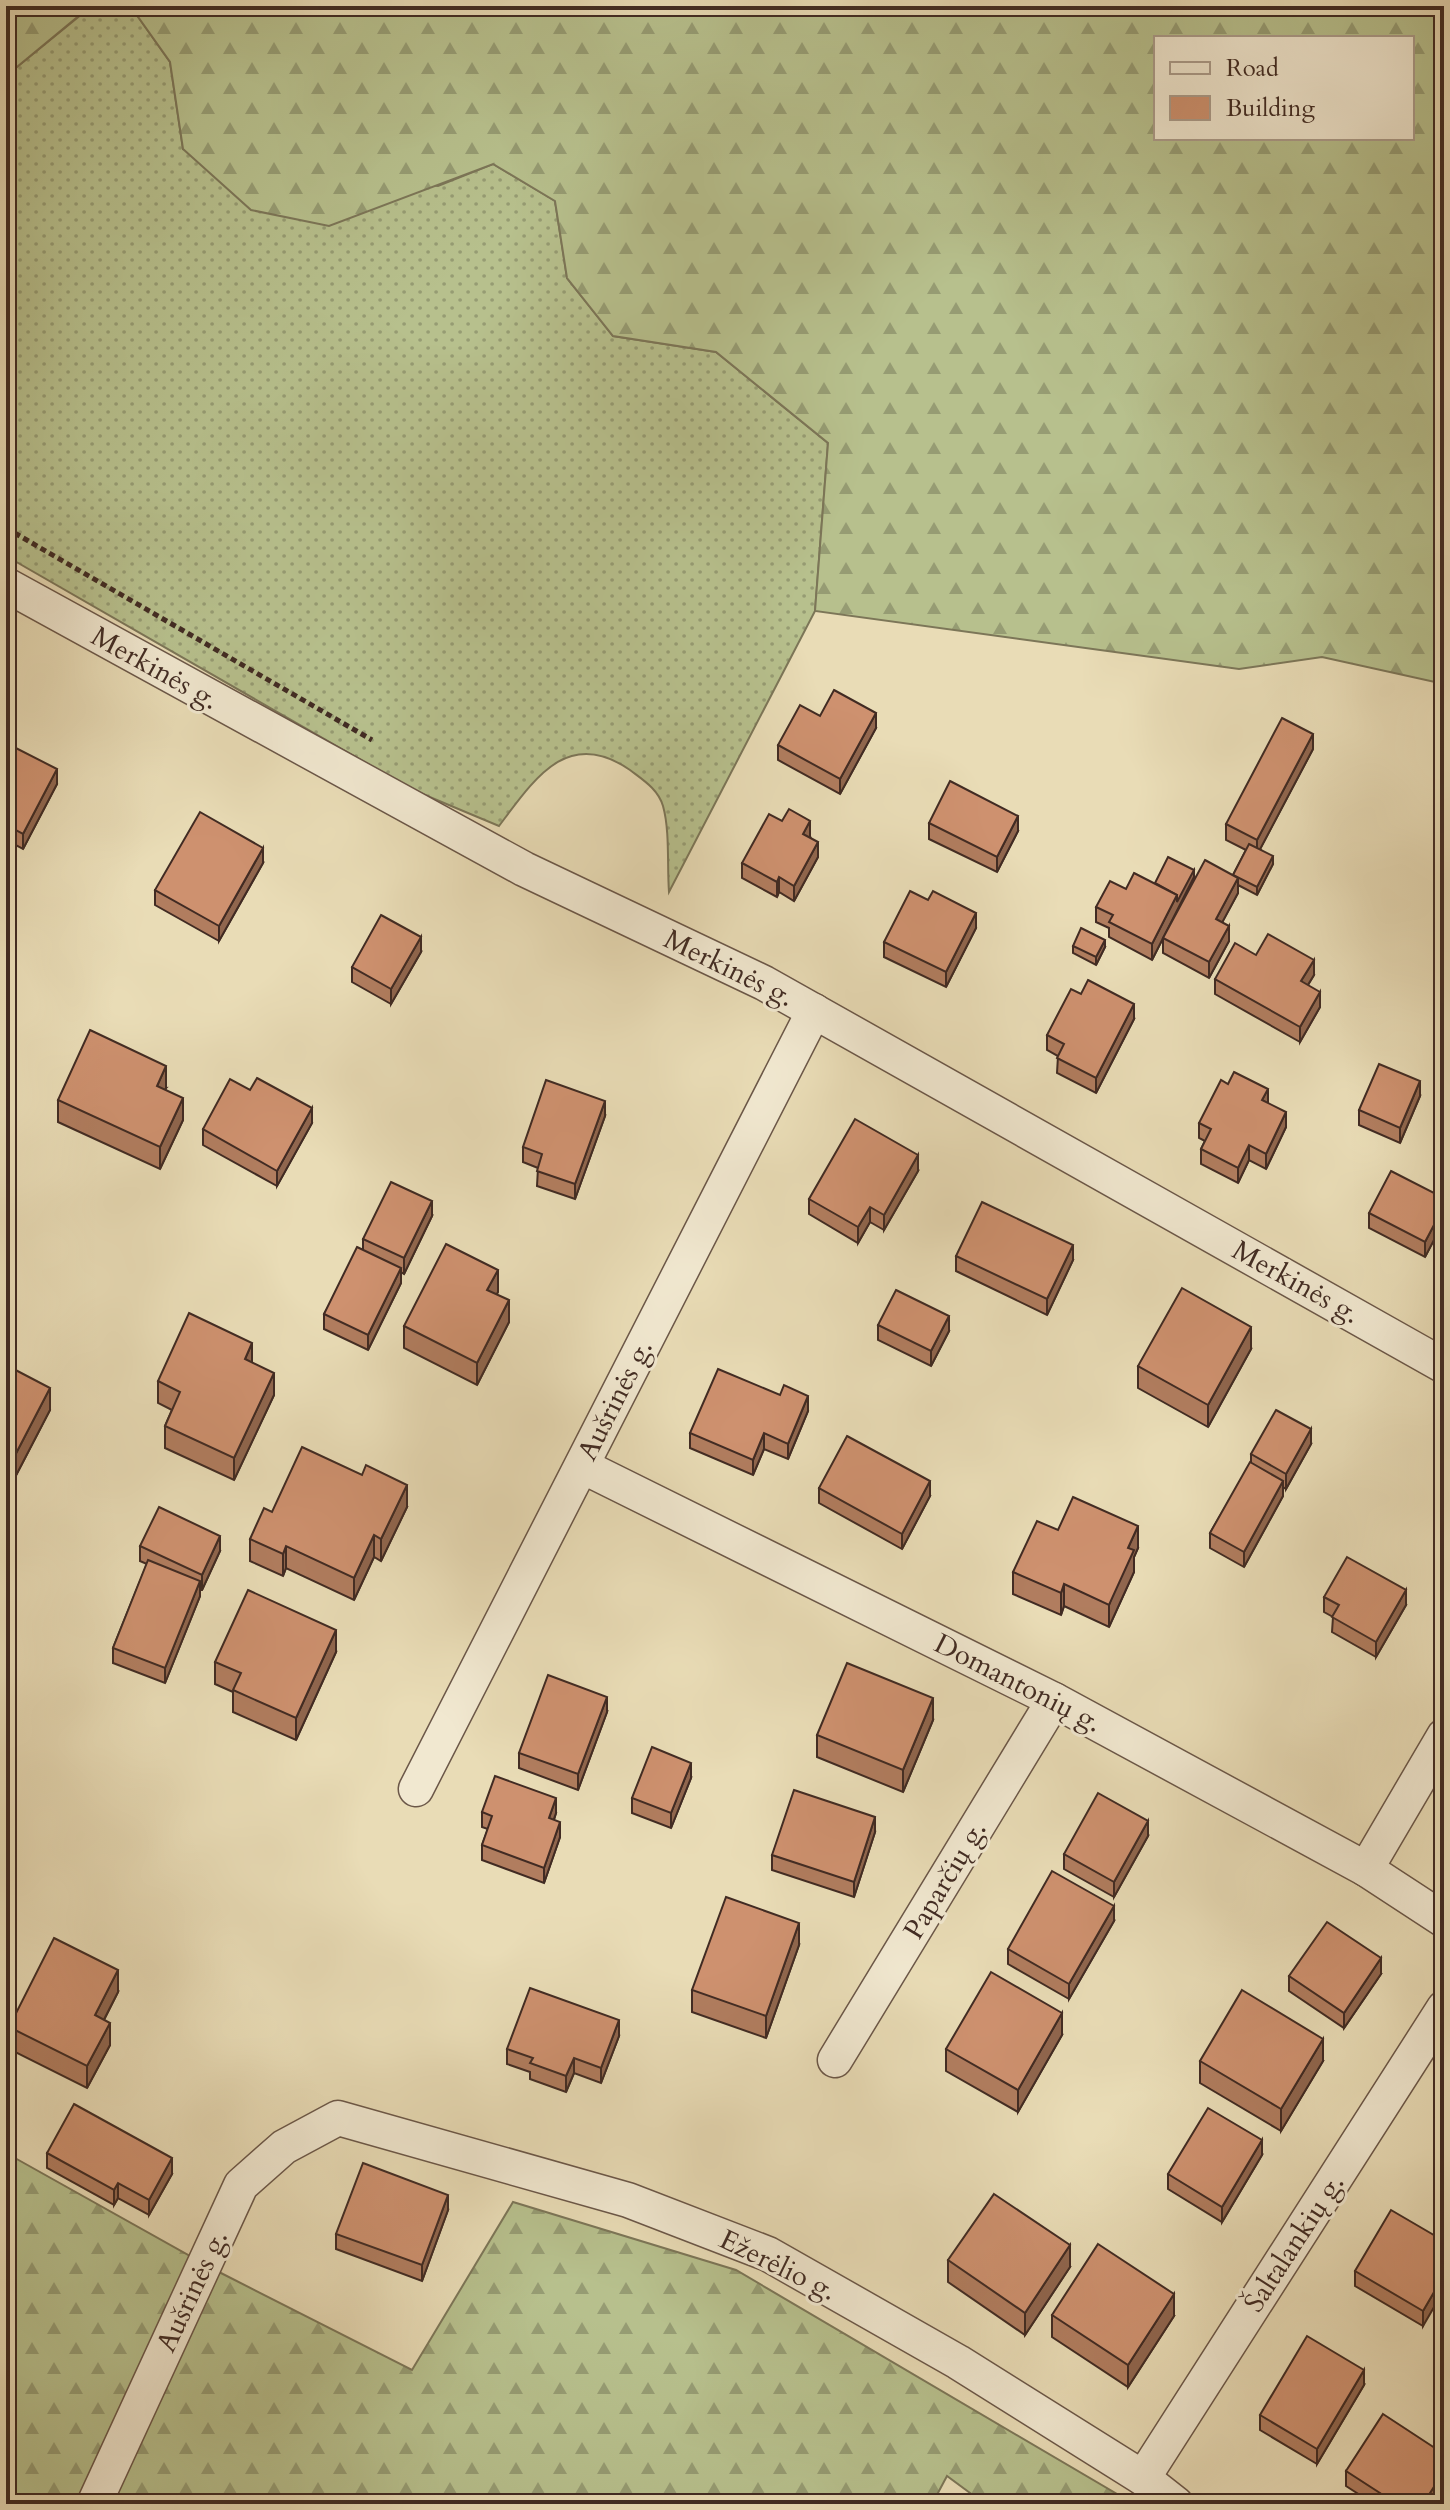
<svg xmlns="http://www.w3.org/2000/svg" width="1450" height="2510" font-family="Cardo,serif">
  <style>
    .grass { fill: url(#grass-dots); stroke: #7c7658; stroke-width: 2 }
    .forest { fill: url(#forest-firs); stroke: #7c7658; stroke-width: 2; fill-rule: evenodd }
    .lines { fill: none; stroke-linecap: round; stroke-linejoin: round }
    .minor-casing { stroke: #6b5748; stroke-width: 37 }
    .path { stroke: #412b23; stroke-width: 5; stroke-dasharray: 6 4; stroke-linecap: butt }
    .minor { stroke: #f1e8d0; stroke-width: 34 }
    .wall { fill: #b17d5f; stroke: #412b23; stroke-width: 2 }
    .shaded-wall { fill: #90664e; stroke: #412b23; stroke-width: 2 }
    .building { fill: #ce916f; stroke: #412b23; stroke-width: 2 }
    .labels { text-anchor: middle; dominant-baseline: central; stroke-width: 6; stroke-linejoin: round; paint-order: stroke }
    .street-label { font-size: 28px; fill: #412b23; stroke: #f1e8d0 }
  </style>
  <defs>
    <pattern id="grass-dots" width="8" height="8" patternUnits="userSpaceOnUse" patternTransform="scale(2)"><rect width="8" height="8" fill="#b7c08d"/><path d="M2 2h.1M6 6h.1" fill="none" stroke="#969c73" stroke-width="1.8" stroke-linecap="round"/></pattern>
    <pattern id="forest-firs" width="22" height="20" patternUnits="userSpaceOnUse" patternTransform="scale(2)"><rect width="22" height="20" fill="#b7c08d"/><path d="M5 1l3.5 6h-7zM16 11l3.5 6h-7z" fill="#969c73"/></pattern>
  </defs>
  <rect width="100%" height="100%" fill="#e9dcb6"/>
  <filter id="stains"><feTurbulence type="fractalNoise" baseFrequency=".0025" numOctaves="4"/><feColorMatrix values="0 0 0 0 .2 0 0 0 0 .09 0 0 0 0 .02 0 0 0 .5 -.17"/></filter>
  <radialGradient id="worn" r=".72"><stop offset=".6" stop-color="#630" stop-opacity="0"/><stop offset="1" stop-color="#630" stop-opacity=".3"/></radialGradient>
  <path class="grass" d="M82 14H136L170 62 183 149 438 186 493 164 555 201 567 278 613 336 716 352 828 443 815 611 669 892C667 865 670 831 663 806 658 789 643 780 630 770 568 727 535 778 499 826L413 790 6 556V76Z"/>
  <g class="forest">
    <path d="M6 6H1444V684L1322 657 1239 669 815 611 828 443 716 352 613 336 567 278 555 201 493 164 329 226 251 210 183 149 170 62 136 14H81L6 76ZM1156 38H1412V138H1156Z"/>
    <polygon points="6,2153 217,2271 412,2370 513,2202 736,2270 1134,2504 985,2504 947,2476 932,2504 6,2504"/>
  </g>
  <g class="lines">
    <g class="minor-casing">
      <g id="minor">
        <polyline points="6,585 524,869 764,983 1444,1366"/>
        <polyline points="582,1466 1054,1700 1366,1869 1444,1920"/>
        <polyline points="416,1789 814,1011"/>
        <polyline points="1366,1869 1444,1736"/>
        <polyline points="835,2060 1054,1700"/>
        <polyline points="1143,2478 1444,2008"/>
        <polyline points="94,2504 241,2185 284,2147 338,2118 628,2200 768,2254 958,2362 1143,2478 1176,2504"/>
      </g>
    </g>
    <polyline class="path" points="6,528 372,740"/>
    <use href="#minor" class="minor"/>
  </g>
  <g class="wall">
    <polygon points="820,716 876,728 840,794 778,760 778,745"/>
    <polygon points="6,743 57,784 23,849 6,840"/>
    <polygon points="1313,749 1260,849 1273,864 1257,895 1238,885 1238,893 1222,922 1229,941 1209,978 1163,953 1163,938 1233,875 1246,850 1226,840 1226,824"/>
    <polygon points="929,823 1018,831 997,872 929,839"/>
    <polygon points="810,836 818,857 794,901 779,892 777,897 742,878 742,863"/>
    <polygon points="263,863 219,941 155,905 155,890"/>
    <polygon points="1194,877 1152,960 1109,937 1109,928 1096,922 1096,907 1126,889"/>
    <polygon points="928,900 976,928 946,987 884,957 884,942"/>
    <polygon points="1073,946 1105,947 1096,965 1073,953"/>
    <polygon points="421,952 391,1004 352,982 352,967"/>
    <polygon points="1256,955 1314,975 1308,985 1320,1007 1300,1042 1215,994 1215,979"/>
    <polygon points="1134,1019 1096,1093 1057,1073 1058,1056 1047,1050 1047,1035"/>
    <polygon points="166,1088 165,1089 183,1120 160,1169 58,1122 58,1100"/>
    <polygon points="250,1090 312,1123 277,1186 203,1145 203,1129"/>
    <polygon points="1420,1096 1400,1143 1359,1125 1359,1110"/>
    <polygon points="1268,1103 1286,1127 1266,1169 1249,1160 1238,1183 1201,1164 1201,1149 1205,1141 1199,1138 1199,1123"/>
    <polygon points="605,1116 575,1199 537,1186 538,1168 523,1162 523,1147"/>
    <polygon points="918,1171 884,1230 870,1222 858,1243 809,1214 809,1199"/>
    <polygon points="1444,1198 1444,1221 1425,1257 1369,1228 1369,1213"/>
    <polygon points="432,1216 404,1274 401,1272 401,1283 368,1350 324,1329 324,1314 363,1250 363,1239"/>
    <polygon points="956,1256 1073,1260 1047,1315 956,1271"/>
    <polygon points="498,1292 496,1294 509,1322 477,1385 404,1348 404,1326"/>
    <polygon points="878,1325 949,1331 931,1366 878,1340"/>
    <polygon points="1251,1349 1208,1427 1138,1388 1138,1366"/>
    <polygon points="252,1363 274,1395 234,1480 165,1448 165,1426 172,1410 158,1403 158,1381"/>
    <polygon points="6,1365 50,1410 11,1485 6,1482"/>
    <polygon points="780,1395 808,1411 788,1459 764,1449 753,1475 690,1448 690,1433"/>
    <polygon points="1311,1444 1286,1489 1283,1487 1283,1496 1244,1567 1210,1548 1210,1533 1251,1463 1251,1454"/>
    <polygon points="819,1488 930,1496 902,1549 819,1503"/>
    <polygon points="407,1507 381,1561 374,1557 354,1600 286,1568 283,1576 250,1561 250,1539 272,1512"/>
    <polygon points="1058,1530 1138,1548 1134,1557 1134,1572 1109,1627 1064,1606 1061,1615 1013,1594 1013,1572"/>
    <polygon points="140,1546 220,1551 202,1590 200,1590 200,1596 165,1683 113,1663 113,1648 147,1564 140,1561"/>
    <polygon points="1324,1597 1406,1605 1376,1657 1332,1632 1333,1617 1324,1612"/>
    <polygon points="336,1652 296,1740 233,1712 233,1692 215,1684 215,1662"/>
    <polygon points="607,1712 578,1790 519,1768 519,1753"/>
    <polygon points="933,1720 903,1792 817,1757 817,1735"/>
    <polygon points="691,1778 671,1828 632,1813 632,1798"/>
    <polygon points="482,1812 556,1813 554,1820 560,1837 544,1883 482,1860 482,1845 488,1829 482,1827"/>
    <polygon points="875,1832 854,1897 772,1870 772,1855"/>
    <polygon points="1148,1836 1114,1897 1064,1869 1064,1854"/>
    <polygon points="1114,1921 1069,1999 1008,1964 1008,1949"/>
    <polygon points="799,1945 766,2038 692,2012 692,1990"/>
    <polygon points="1381,1974 1344,2028 1289,1991 1289,1976"/>
    <polygon points="118,1992 104,2020 110,2045 87,2088 9,2049 9,2027"/>
    <polygon points="1062,2035 1018,2112 946,2071 946,2049"/>
    <polygon points="619,2036 601,2083 574,2073 566,2092 530,2079 530,2072 507,2064 507,2049"/>
    <polygon points="1200,2061 1323,2061 1281,2131 1200,2083"/>
    <polygon points="47,2153 172,2174 149,2215 118,2198 114,2205 47,2168"/>
    <polygon points="1262,2155 1222,2222 1168,2189 1168,2174"/>
    <polygon points="448,2210 422,2281 336,2249 336,2234"/>
    <polygon points="1444,2241 1423,2326 1355,2286 1355,2271"/>
    <polygon points="948,2260 1070,2267 1025,2335 948,2282"/>
    <polygon points="1052,2315 1174,2316 1128,2387 1052,2337"/>
    <polygon points="1364,2385 1317,2464 1260,2430 1260,2415"/>
    <polygon points="1444,2388 1444,2422 1436,2417 1436,2402"/>
    <polygon points="1346,2471 1432,2504 1374,2504 1346,2486"/>
  </g>
  <g class="shaded-wall">
    <polygon points="876,713 876,728 840,794 840,779"/>
    <polygon points="1313,734 1313,749 1257,855 1257,840"/>
    <polygon points="57,769 57,784 23,849 23,834"/>
    <polygon points="1018,816 1018,831 997,872 997,857"/>
    <polygon points="810,821 810,836 803,849 803,834"/>
    <polygon points="818,842 818,857 794,901 794,886"/>
    <polygon points="263,848 263,863 219,941 219,926"/>
    <polygon points="1273,856 1273,864 1257,895 1257,887"/>
    <polygon points="1194,870 1194,877 1152,960 1152,944 1177,895"/>
    <polygon points="779,877 779,892 777,897 777,882"/>
    <polygon points="1238,878 1238,893 1216,934 1216,919"/>
    <polygon points="976,913 976,928 946,987 946,972"/>
    <polygon points="1229,926 1229,941 1209,978 1209,962"/>
    <polygon points="421,937 421,952 391,1004 391,989"/>
    <polygon points="1105,940 1105,947 1096,965 1096,957"/>
    <polygon points="1314,960 1314,975 1301,996 1301,981"/>
    <polygon points="1320,992 1320,1007 1300,1042 1300,1027"/>
    <polygon points="1134,1004 1134,1019 1096,1093 1096,1078"/>
    <polygon points="166,1066 166,1088 157,1108 157,1086"/>
    <polygon points="1420,1081 1420,1096 1400,1143 1400,1128"/>
    <polygon points="1268,1089 1268,1104 1262,1100"/>
    <polygon points="183,1098 183,1120 160,1169 160,1147"/>
    <polygon points="605,1101 605,1116 575,1199 575,1184"/>
    <polygon points="312,1108 312,1123 277,1186 277,1171"/>
    <polygon points="1286,1112 1286,1127 1266,1169 1266,1154"/>
    <polygon points="1249,1145 1249,1160 1238,1183 1238,1168"/>
    <polygon points="918,1155 918,1171 884,1230 884,1215"/>
    <polygon points="432,1201 432,1216 404,1274 404,1258"/>
    <polygon points="1444,1206 1444,1221 1425,1257 1425,1242"/>
    <polygon points="870,1207 870,1222 858,1243 858,1227"/>
    <polygon points="1073,1245 1073,1260 1047,1315 1047,1299"/>
    <polygon points="401,1268 401,1283 368,1350 368,1335"/>
    <polygon points="498,1270 498,1292 487,1312 487,1290"/>
    <polygon points="509,1300 509,1322 477,1385 477,1363"/>
    <polygon points="949,1316 949,1331 931,1366 931,1351"/>
    <polygon points="1251,1327 1251,1349 1208,1427 1208,1405"/>
    <polygon points="252,1343 252,1365 245,1359"/>
    <polygon points="274,1373 274,1395 234,1480 234,1458"/>
    <polygon points="50,1388 50,1410 11,1485 11,1463"/>
    <polygon points="808,1396 808,1411 788,1459 788,1444"/>
    <polygon points="1311,1429 1311,1444 1286,1489 1286,1474"/>
    <polygon points="764,1433 764,1449 753,1475 753,1460"/>
    <polygon points="930,1481 930,1496 902,1549 902,1534"/>
    <polygon points="1283,1481 1283,1496 1244,1567 1244,1552"/>
    <polygon points="407,1485 407,1507 381,1561 381,1539"/>
    <polygon points="1138,1526 1138,1548 1134,1557 1134,1572 1109,1627 1109,1605 1128,1548"/>
    <polygon points="374,1535 374,1557 354,1600 354,1578"/>
    <polygon points="220,1536 220,1551 202,1590 202,1575"/>
    <polygon points="286,1546 286,1568 283,1576 283,1554"/>
    <polygon points="200,1581 200,1596 165,1683 165,1668"/>
    <polygon points="1064,1584 1064,1606 1061,1615 1061,1593"/>
    <polygon points="1406,1590 1406,1605 1376,1657 1376,1642"/>
    <polygon points="336,1630 336,1652 296,1740 296,1718"/>
    <polygon points="607,1697 607,1712 578,1790 578,1774"/>
    <polygon points="933,1698 933,1720 903,1792 903,1770"/>
    <polygon points="691,1763 691,1778 671,1828 671,1813"/>
    <polygon points="556,1798 556,1813 549,1833 549,1818"/>
    <polygon points="875,1817 875,1832 854,1897 854,1882"/>
    <polygon points="1148,1821 1148,1836 1114,1897 1114,1882"/>
    <polygon points="560,1822 560,1837 544,1883 544,1868"/>
    <polygon points="1114,1906 1114,1921 1069,1999 1069,1984"/>
    <polygon points="799,1923 799,1945 766,2038 766,2016"/>
    <polygon points="1381,1958 1381,1974 1344,2028 1344,2013"/>
    <polygon points="118,1970 118,1992 95,2037 95,2015"/>
    <polygon points="1062,2013 1062,2035 1018,2112 1018,2090"/>
    <polygon points="619,2020 619,2036 601,2083 601,2068"/>
    <polygon points="110,2023 110,2045 87,2088 87,2066"/>
    <polygon points="1323,2039 1323,2061 1281,2131 1281,2109"/>
    <polygon points="574,2058 574,2073 566,2092 566,2076"/>
    <polygon points="1262,2140 1262,2155 1222,2222 1222,2207"/>
    <polygon points="172,2158 172,2174 149,2215 149,2200"/>
    <polygon points="118,2183 118,2198 114,2205 114,2190"/>
    <polygon points="448,2195 448,2210 422,2281 422,2265"/>
    <polygon points="1070,2245 1070,2267 1025,2335 1025,2313"/>
    <polygon points="1444,2275 1444,2290 1423,2326 1423,2311"/>
    <polygon points="1174,2294 1174,2316 1128,2387 1128,2365"/>
    <polygon points="1364,2370 1364,2385 1317,2464 1317,2449"/>
    <polygon points="1444,2471 1444,2486 1432,2504 1423,2504"/>
  </g>
  <g class="building">
    <polygon points="834,690 876,713 840,779 778,745 800,705 820,716"/>
    <polygon points="1282,718 1313,734 1257,840 1226,824"/>
    <polygon points="6,743 57,769 23,834 6,825"/>
    <polygon points="950,781 1018,816 997,857 929,823"/>
    <polygon points="789,809 810,821 803,834 818,842 794,886 779,877 777,882 742,863 769,814 782,821"/>
    <polygon points="200,812 263,848 219,926 155,890"/>
    <polygon points="1249,844 1273,856 1257,887 1233,875"/>
    <polygon points="1168,857 1194,870 1177,902 1177,895 1155,883"/>
    <polygon points="1205,860 1238,878 1216,919 1229,926 1209,962 1163,938"/>
    <polygon points="1134,873 1177,895 1152,944 1109,922 1113,915 1096,907 1110,881 1126,889"/>
    <polygon points="910,891 928,900 933,891 976,913 946,972 884,942"/>
    <polygon points="381,915 421,937 391,989 352,967"/>
    <polygon points="1081,928 1105,940 1096,957 1073,946"/>
    <polygon points="1268,934 1314,960 1301,981 1320,992 1300,1027 1215,979 1235,943 1256,955"/>
    <polygon points="1088,980 1134,1004 1096,1078 1057,1058 1064,1044 1047,1035 1071,989 1081,994"/>
    <polygon points="90,1030 166,1066 157,1086 183,1098 160,1147 58,1100"/>
    <polygon points="1379,1064 1420,1081 1400,1128 1359,1110"/>
    <polygon points="1234,1072 1268,1089 1262,1100 1286,1112 1266,1154 1249,1145 1238,1168 1201,1149 1211,1129 1199,1123 1221,1080 1228,1084"/>
    <polygon points="257,1078 312,1108 277,1171 203,1129 230,1079 250,1090"/>
    <polygon points="546,1080 605,1101 575,1184 537,1171 542,1154 523,1147"/>
    <polygon points="855,1119 918,1155 884,1215 870,1207 858,1227 809,1199"/>
    <polygon points="1391,1171 1444,1198 1444,1206 1425,1242 1369,1213"/>
    <polygon points="391,1182 432,1201 404,1258 363,1239"/>
    <polygon points="982,1202 1073,1245 1047,1299 956,1256"/>
    <polygon points="446,1244 498,1270 487,1290 509,1300 477,1363 404,1326"/>
    <polygon points="357,1247 401,1268 368,1335 324,1314"/>
    <polygon points="1182,1288 1251,1327 1208,1405 1138,1366"/>
    <polygon points="896,1290 949,1316 931,1351 878,1325"/>
    <polygon points="189,1313 252,1343 245,1359 274,1373 234,1458 165,1426 180,1392 158,1381"/>
    <polygon points="6,1365 50,1388 11,1463 6,1460"/>
    <polygon points="718,1369 780,1395 784,1385 808,1396 788,1444 764,1433 753,1460 690,1433"/>
    <polygon points="1276,1410 1311,1429 1286,1474 1251,1454"/>
    <polygon points="847,1436 930,1481 902,1534 819,1488"/>
    <polygon points="302,1447 362,1475 366,1465 407,1485 381,1539 374,1535 354,1578 286,1546 283,1554 250,1539 264,1508 272,1512"/>
    <polygon points="1250,1462 1283,1481 1244,1552 1210,1533"/>
    <polygon points="1073,1497 1138,1526 1128,1548 1134,1550 1109,1605 1064,1584 1061,1593 1013,1572 1037,1521 1058,1530"/>
    <polygon points="159,1507 220,1536 202,1575 140,1546"/>
    <polygon points="1347,1557 1406,1590 1376,1642 1332,1617 1339,1605 1324,1597"/>
    <polygon points="148,1560 200,1581 165,1668 113,1648"/>
    <polygon points="248,1590 336,1630 296,1718 233,1690 241,1673 215,1662"/>
    <polygon points="847,1663 933,1698 903,1770 817,1735"/>
    <polygon points="548,1675 607,1697 578,1774 519,1753"/>
    <polygon points="652,1747 691,1763 671,1813 632,1798"/>
    <polygon points="495,1776 556,1798 549,1818 560,1822 544,1868 482,1845 492,1816 482,1812"/>
    <polygon points="794,1790 875,1817 854,1882 772,1855"/>
    <polygon points="1098,1793 1148,1821 1114,1882 1064,1854"/>
    <polygon points="1052,1871 1114,1906 1069,1984 1008,1949"/>
    <polygon points="726,1897 799,1923 766,2016 692,1990"/>
    <polygon points="1327,1922 1381,1958 1344,2013 1289,1976"/>
    <polygon points="54,1938 118,1970 95,2015 110,2023 87,2066 9,2027"/>
    <polygon points="991,1972 1062,2013 1018,2090 946,2049"/>
    <polygon points="530,1988 619,2020 601,2068 574,2058 566,2076 530,2063 533,2058 507,2049"/>
    <polygon points="1242,1990 1323,2039 1281,2109 1200,2061"/>
    <polygon points="74,2104 172,2158 149,2200 118,2183 114,2190 47,2153"/>
    <polygon points="1208,2108 1262,2140 1222,2207 1168,2174"/>
    <polygon points="363,2163 448,2195 422,2265 336,2234"/>
    <polygon points="994,2194 1070,2245 1025,2313 948,2260"/>
    <polygon points="1391,2210 1444,2241 1444,2275 1423,2311 1355,2271"/>
    <polygon points="1098,2244 1174,2294 1128,2365 1052,2315"/>
    <polygon points="1307,2336 1364,2370 1317,2449 1260,2415"/>
    <polygon points="1444,2388 1444,2407 1436,2402"/>
    <polygon points="1383,2414 1444,2454 1444,2471 1423,2504 1397,2504 1346,2471"/>
  </g>
  <g class="labels">
    <g class="street-label">
      <text transform="translate(155 668) rotate(29)">Merkinės g.</text>
      <text transform="translate(729 968) rotate(26)">Merkinės g.</text>
      <text transform="translate(1296 1282) rotate(29)">Merkinės g.</text>
      <text transform="translate(615 1400) rotate(-63)">Aušrinės g.</text>
      <text transform="translate(1018 1683) rotate(27)">Domantonių g.</text>
      <text transform="translate(945 1880) rotate(-59)">Paparčių g.</text>
      <text transform="translate(1294 2243) rotate(-57)">Šaltalankių g.</text>
      <text transform="translate(778 2265) rotate(26)">Ežerėlio g.</text>
      <text transform="translate(192 2291) rotate(-65)">Aušrinės g.</text>
    </g>
  </g>
  <rect width="1450" height="2510" fill="none" stroke="#e9dcb6" stroke-width="32"/>
  <rect x="8" y="8" width="1434" height="2494" fill="none" stroke="#412b23" stroke-width="4"/>
  <rect x="16" y="16" width="1418" height="2478" fill="none" stroke="#412b23" stroke-width="2"/>
  <rect x="1154" y="36" width="260" height="104" fill="#f1e8d0" stroke="#ab9c8b" stroke-width="2"/>
  <rect x="1170" y="62" width="40" height="12" fill="#f1e8d0" stroke="#ab9c8b" stroke-width="2"/>
  <text x="1226" y="76" font-size="24" fill="#412b23">Road</text>
  <rect x="1170" y="96" width="40" height="24" fill="#ce916f" stroke="#ab9c8b" stroke-width="2"/>
  <text x="1226" y="116" font-size="24" fill="#412b23">Building</text>
  <rect width="100%" height="100%" filter="url(#stains)"/>
  <rect width="100%" height="100%" fill="url(#worn)"/>
</svg>
